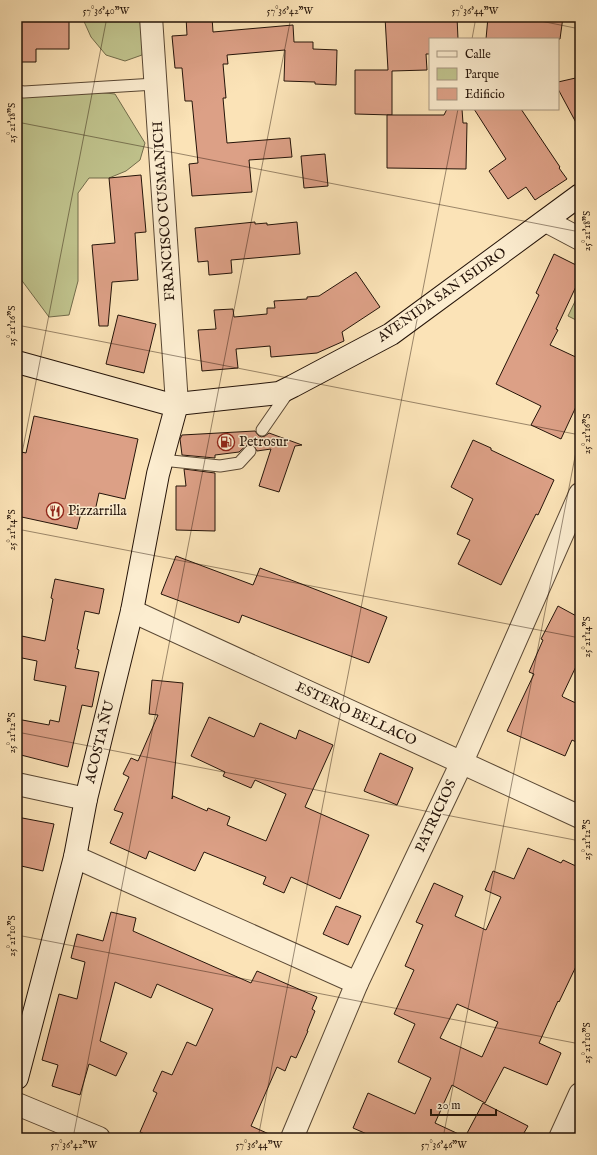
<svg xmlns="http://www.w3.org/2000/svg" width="597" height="1155" font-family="'IM FELL English',serif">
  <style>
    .green { fill: #c0c38d; stroke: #726c4b }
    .building { fill: #dca086; stroke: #251409; fill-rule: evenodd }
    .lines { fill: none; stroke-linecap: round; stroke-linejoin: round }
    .lane-casing { stroke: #5a4834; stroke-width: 13 }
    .street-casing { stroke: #5a4834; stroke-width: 24 }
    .secondary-casing { stroke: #251409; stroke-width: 24 }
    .lane { stroke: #fcedd0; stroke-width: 11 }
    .street { stroke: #fcedd0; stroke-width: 22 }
    .secondary { stroke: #fcedd0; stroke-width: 22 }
    .ticks { fill: none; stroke: #251409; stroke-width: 1; stroke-opacity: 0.45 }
    .labels { text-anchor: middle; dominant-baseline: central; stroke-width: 3; stroke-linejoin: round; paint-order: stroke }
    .street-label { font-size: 14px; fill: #251409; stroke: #fcedd0 }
    .poi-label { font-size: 14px; fill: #251409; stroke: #fcedd0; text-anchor: start }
    .neatline { fill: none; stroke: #251409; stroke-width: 1.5 }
    .ticks-label { font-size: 10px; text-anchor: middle; fill: #251409 }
  </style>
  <rect width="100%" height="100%" fill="#fbe3b7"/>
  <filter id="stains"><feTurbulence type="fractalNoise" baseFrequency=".005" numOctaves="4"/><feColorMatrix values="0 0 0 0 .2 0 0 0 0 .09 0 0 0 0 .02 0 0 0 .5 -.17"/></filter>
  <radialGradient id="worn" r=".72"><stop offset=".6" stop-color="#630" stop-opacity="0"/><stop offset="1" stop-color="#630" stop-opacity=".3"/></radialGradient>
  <g class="green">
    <polygon points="82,17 147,17 142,55 125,61 106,55 91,37"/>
    <polygon points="40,86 115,94 145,143 140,160 126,171 109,178 89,178 78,193 78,281 69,315 49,317 17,274 17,87"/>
    <polygon points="580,291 580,322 568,316"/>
  </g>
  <g class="building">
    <polygon points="17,17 69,17 69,49 36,49 36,62 17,62"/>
    <polygon points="186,17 212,17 213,32 293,25 294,42 313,42 313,49 337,50 336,85 315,84 315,82 284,81 285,50 227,55 228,64 223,64 226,98 223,98 227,143 290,138 292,157 249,160 252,192 192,196 189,164 198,163 192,101 185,101 182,68 175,68 172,36 187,35"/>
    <polygon points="385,17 457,17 458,39 430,39 430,54 426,54 427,70 392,71 392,115 355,114 355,70 388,70"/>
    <polygon points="488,17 563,17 560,39 486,39"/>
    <polygon points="580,77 580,130 558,89 558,82"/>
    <polygon points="447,109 462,109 463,123 467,123 466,169 387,168 387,115 444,115"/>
    <polygon points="474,109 521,109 560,167 559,168 567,179 535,200 526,187 508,199 489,171 506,159"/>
    <polygon points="325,154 328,186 304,188 301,156"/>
    <polygon points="141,175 146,232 135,233 138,280 112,282 108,326 99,326 92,245 115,243 109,178"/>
    <polygon points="255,222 255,224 267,223 267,225 297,222 300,254 231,260 232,273 209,275 208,261 198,262 195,228"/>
    <polygon points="554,254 580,267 580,278 556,329 558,330 550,345 580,359 580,398 561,439 531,425 541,406 496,384 539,295 536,293"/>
    <polygon points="356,272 380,307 342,332 344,341 317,353 271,357 270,346 236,349 238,368 202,371 198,330 216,329 214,310 233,309 234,317 267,314 267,308 275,308 274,301 307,299 307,297 319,296"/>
    <polygon points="118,315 156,324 144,373 106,364"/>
    <polygon points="34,416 138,439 125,499 99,493 95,511 82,509 77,529 17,516 17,451 26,453"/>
    <polygon points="255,431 258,435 261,437 265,436 269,433 302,445 295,446 279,492 259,486 271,449 257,451 254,446 248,444 239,452 215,455 215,458 182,455 180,439 182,435"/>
    <polygon points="473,440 491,448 491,450 554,480 538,515 536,514 501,585 458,564 470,540 457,534 473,499 451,487"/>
    <polygon points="184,469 215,473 215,531 176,530 176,486 186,486"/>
    <polygon points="176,556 253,585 260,568 387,617 369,663 242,615 239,623 161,594"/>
    <polygon points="55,579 104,589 99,614 85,611 77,649 79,650 75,668 99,672 92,707 82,705 68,767 17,754 17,719 49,725 50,720 59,722 66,686 34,680 37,661 17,657 17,635 45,641 53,599 51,598"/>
    <polygon points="558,606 580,618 580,658 562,696 563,697 580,705 580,744 572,740 565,756 507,731 534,674 529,672 543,640 541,639"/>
    <polygon points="152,680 183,683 172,799 173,796 207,811 208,808 230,817 227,825 266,841 286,794 255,780 251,788 223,776 225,772 191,756 209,717 254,737 260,723 296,739 299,730 333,745 305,807 369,835 340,899 291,877 284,893 263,884 266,877 204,852 195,871 149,851 146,859 110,843 123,813 114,810 129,777 123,774 131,758 138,761 158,715 149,714"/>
    <polygon points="380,753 413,768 397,805 364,791"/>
    <polygon points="17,817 54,824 43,871 17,865"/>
    <path d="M528 848 561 863 563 860 580 868V958L559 1002 558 1001 539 1043 561 1053 547 1085 504 1067 485 1103 452 1085 435 1123 465 1137 483 1103 528 1126 521 1138H376L353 1128 368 1093 415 1114 431 1078 398 1062 415 1024 394 1014 414 970 405 966 423 925 416 922 434 883 463 896 455 916 486 930 501 897 485 890 493 871 514 879ZM457 1004 498 1022 482 1057 440 1038Z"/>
    <polygon points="336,906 361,916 348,945 323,934"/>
    <polygon points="111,912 136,918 133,931 251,983 257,971 317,997 312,1009 315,1011 307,1031 308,1031 296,1058 291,1056 285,1071 277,1067 251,1126 278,1138 154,1138 140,1132 157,1093 153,1091 162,1071 172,1075 187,1042 196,1046 213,1009 157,984 151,998 115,982 100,1041 127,1053 116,1076 89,1064 80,1095 52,1086 58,1065 42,1060 59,994 77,999 85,962 71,958 77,934 103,941"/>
  </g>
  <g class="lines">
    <g class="lane-casing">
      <g id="lane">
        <polyline points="17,91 24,92 155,84"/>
        <polyline points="262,430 289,391"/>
        <polyline points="162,460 220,466 239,463 250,451"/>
      </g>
    </g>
    <g class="street-casing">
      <g id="street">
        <polyline points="151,17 177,404"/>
        <polyline points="546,221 580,239"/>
        <polyline points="132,611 580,817"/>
        <polyline points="17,784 86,799"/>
        <polyline points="75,857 357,983"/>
        <polyline points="17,1104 99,1138"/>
        <polyline points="292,1138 357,983 462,762 580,494"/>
        <polyline points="560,1138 580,1094"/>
      </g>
    </g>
    <g class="secondary-casing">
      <g id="secondary">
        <polyline points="17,362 165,403 177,404 279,393 293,386 391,334 580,195"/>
        <polyline points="17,1078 75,857 86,799 132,611 158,474 177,404"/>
      </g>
    </g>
    <use href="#lane" class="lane"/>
    <use href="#street" class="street"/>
    <use href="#secondary" class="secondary"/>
  </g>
  <path class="ticks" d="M521 17 580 29M472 39 476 17M17 122 580 232M17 325 580 435M17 479 107 17M17 529 580 638M17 732 580 841M17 935 580 1044M73 1138 291 17M258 1138 458 109M443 1138 580 431"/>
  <defs>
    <g id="fuel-ring" transform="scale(0.9)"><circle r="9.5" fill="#fcedd0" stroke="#8f2418" stroke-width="1.5"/><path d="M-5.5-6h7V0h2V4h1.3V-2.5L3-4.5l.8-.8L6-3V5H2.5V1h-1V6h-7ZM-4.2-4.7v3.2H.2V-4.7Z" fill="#8f2418"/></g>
    <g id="restaurant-ring" transform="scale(0.9)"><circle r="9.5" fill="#fcedd0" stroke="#8f2418" stroke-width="1.5"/><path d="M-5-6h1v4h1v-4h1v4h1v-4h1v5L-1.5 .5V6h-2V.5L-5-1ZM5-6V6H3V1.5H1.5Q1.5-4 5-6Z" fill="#8f2418"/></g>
  </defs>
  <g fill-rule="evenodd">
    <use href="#fuel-ring" x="226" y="442"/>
    <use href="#restaurant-ring" x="55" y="511"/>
  </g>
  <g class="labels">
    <g class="street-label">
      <text transform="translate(164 211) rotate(-94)">FRANCISCO CUSMANICH</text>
      <text transform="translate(442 295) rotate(-35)">AVENIDA SAN ISIDRO</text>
      <text transform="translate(356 714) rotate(25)">ESTERO BELLACO</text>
      <text transform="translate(100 742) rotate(-76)">ACOSTA ÑU</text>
      <text transform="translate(436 816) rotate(-65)">PATRICIOS</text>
    </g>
    <g class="poi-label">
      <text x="239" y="442">Petrosur</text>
      <text x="68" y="511">Pizzarrilla</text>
    </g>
  </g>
  <rect width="597" height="1155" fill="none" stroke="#fbe3b7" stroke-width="44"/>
  <rect x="429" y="38" width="130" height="72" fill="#fcedd0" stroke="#a69680"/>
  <rect x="437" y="51" width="20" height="6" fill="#fcedd0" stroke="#a69680"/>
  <text x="465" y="58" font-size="12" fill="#251409">Calle</text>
  <rect x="437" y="68" width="20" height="12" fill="#c0c38d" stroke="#a69680"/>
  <text x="465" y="78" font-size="12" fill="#251409">Parque</text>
  <rect x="437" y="88" width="20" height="12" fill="#dca086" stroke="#a69680"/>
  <text x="465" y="98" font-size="12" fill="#251409">Edificio</text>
  <path d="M431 1109v6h65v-6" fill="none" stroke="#251409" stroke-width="2"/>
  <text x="437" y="1109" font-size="12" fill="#251409" stroke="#fcedd0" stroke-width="3" paint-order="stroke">20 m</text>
  <rect x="22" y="22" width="553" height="1111" class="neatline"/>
  <g class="ticks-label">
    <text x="106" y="14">57°36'40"W</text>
    <text x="290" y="14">57°36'42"W</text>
    <text x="475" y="14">57°36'44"W</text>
    <text transform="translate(11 123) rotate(-90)" y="4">25°21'18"S</text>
    <text transform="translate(586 231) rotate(-90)" y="4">25°21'18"S</text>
    <text transform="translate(11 326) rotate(-90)" y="4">25°21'16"S</text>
    <text transform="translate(586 434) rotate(-90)" y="4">25°21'16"S</text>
    <text transform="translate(11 530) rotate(-90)" y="4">25°21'14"S</text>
    <text transform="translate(586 637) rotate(-90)" y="4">25°21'14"S</text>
    <text transform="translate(11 733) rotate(-90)" y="4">25°21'12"S</text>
    <text transform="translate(586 840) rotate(-90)" y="4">25°21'12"S</text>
    <text transform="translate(11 936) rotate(-90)" y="4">25°21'10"S</text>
    <text transform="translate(586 1043) rotate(-90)" y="4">25°21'10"S</text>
    <text x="74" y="1148">57°36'42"W</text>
    <text x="259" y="1148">57°36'44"W</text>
    <text x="444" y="1148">57°36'46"W</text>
  </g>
  <rect width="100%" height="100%" filter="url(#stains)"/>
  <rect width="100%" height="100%" fill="url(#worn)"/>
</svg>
